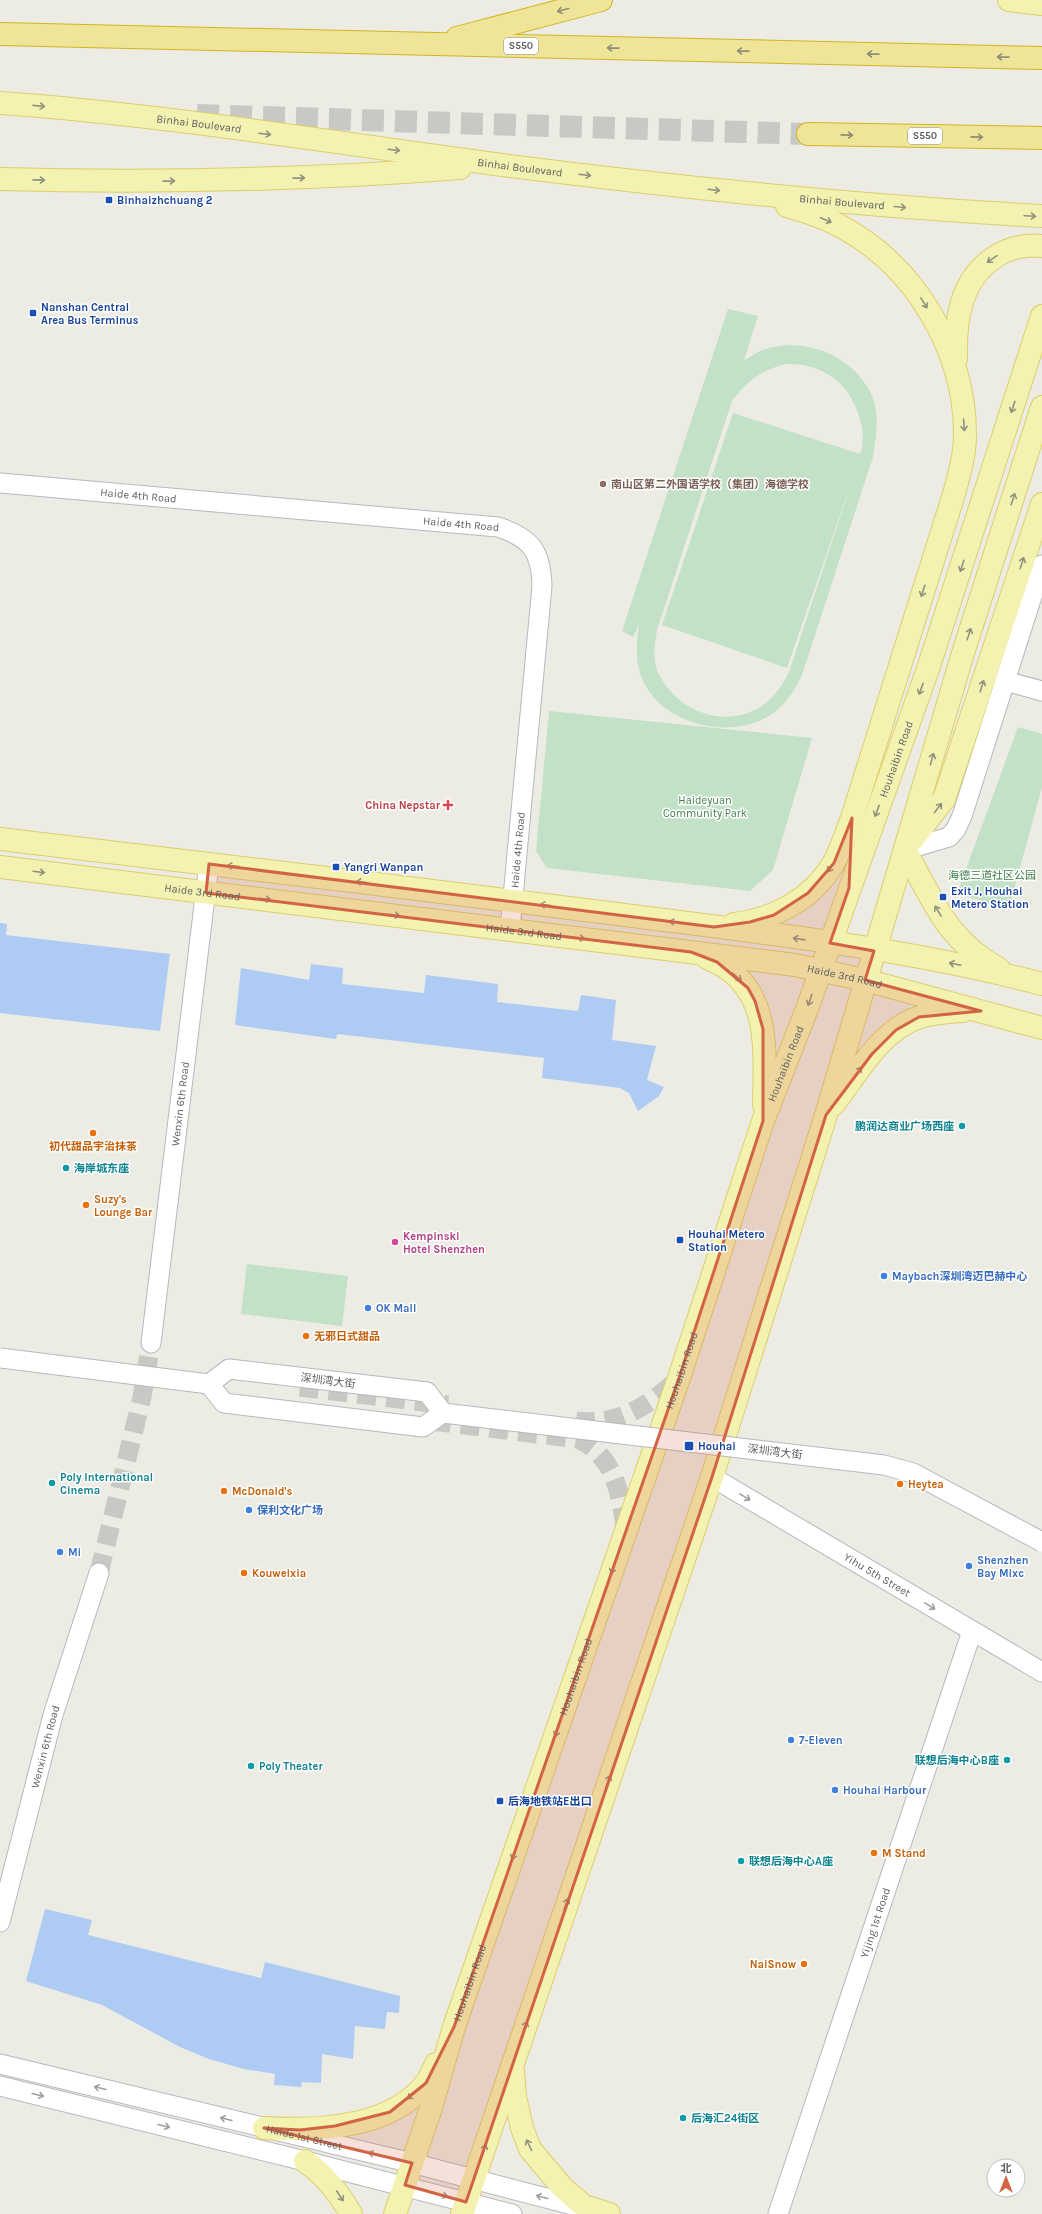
<svg xmlns="http://www.w3.org/2000/svg" width="1042" height="2214" font-family="Karla,'Noto Sans SC',sans-serif">
  <style>
    .green { fill: #c3e1c7; fill-rule: evenodd }
    .water { fill: #adcbf3 }
    .lines { fill: none; stroke-linecap: round; stroke-linejoin: round }
    .minor-tunnel { stroke: #c8c8c4; stroke-width: 19; stroke-dasharray: 19 10; stroke-linecap: butt }
    .highway-tunnel { stroke: #c8c8c4; stroke-width: 22; stroke-dasharray: 22 11; stroke-linecap: butt }
    .minor-casing { stroke: #b6b8bc; stroke-width: 21 }
    .major-casing { stroke: #dece6b; stroke-width: 24 }
    .highway-casing { stroke: #d3b31e; stroke-width: 24 }
    .minor { stroke: #fff; stroke-width: 19 }
    .major { stroke: #f4f2b1; stroke-width: 22 }
    .highway { stroke: #efe598; stroke-width: 22 }
    .minor-bridge-casing { stroke: #b6b8bc; stroke-width: 21; stroke-linecap: butt }
    .minor-bridge { stroke: #fff; stroke-width: 19 }
    .oneway { stroke: #8f8d75 }
    .oneway2 { stroke: #91927e }
    .oneway3 { stroke: #9d9ea1 }
    .marked { fill: #d26344; fill-opacity: 0.2; stroke: #d26344; stroke-width: 3; stroke-linejoin: round }
    .transit-dot { fill: #1a4fb4; stroke: #fff; stroke-width: 1.5 }
    .education-dot { fill: #8d6e63; stroke: #fff; stroke-width: 1.5 }
    .health-dot { fill: #e0444e; stroke: #fff; stroke-width: 1.5 }
    .culture-dot { fill: #0f9aa8; stroke: #fff; stroke-width: 1.5 }
    .food-dot { fill: #e8710a; stroke: #fff; stroke-width: 1.5 }
    .hotel-dot { fill: #d1479c; stroke: #fff; stroke-width: 1.5 }
    .shop-dot { fill: #3f7fe0; stroke: #fff; stroke-width: 1.5 }
    .labels { text-anchor: middle; dominant-baseline: central; stroke-width: 3; stroke-linejoin: round; paint-order: stroke }
    .shield { fill: #fff; stroke: #8d8e91; stroke-width: 1 }
    .shield-label { font-size: 10px; font-weight: bold; fill: #5c5e62 }
    .street-label { font-size: 11px; fill: #5c5e62; stroke: #fff }
    .transit-label { font-size: 11px; font-weight: bold; fill: #164399; stroke: #fff; text-anchor: start }
    .education-label { font-size: 11px; font-weight: bold; fill: #785e54; stroke: #fff; text-anchor: start }
    .park-label { font-size: 11px; fill: #407e4b; stroke: #fff }
    .health-label { font-size: 11px; font-weight: bold; fill: #be3a42; stroke: #fff; text-anchor: end }
    .culture-label { font-size: 11px; font-weight: bold; fill: #0d838f; stroke: #fff; text-anchor: start }
    .food-label { font-size: 11px; font-weight: bold; fill: #c56008; stroke: #fff; text-anchor: start }
    .hotel-label { font-size: 11px; font-weight: bold; fill: #b23c85; stroke: #fff; text-anchor: start }
    .shop-label { font-size: 11px; font-weight: bold; fill: #366cbe; stroke: #fff; text-anchor: start }
  </style>
  <rect width="100%" height="100%" fill="#ecece4"/>
  <g class="green">
    <path d="M728 309 758 316 744 360C750 358 755 353 760 351 802 335 853 354 872 396 880 414 876 438 873 457L802 675C794 692 783 709 765 718 723 741 655 721 640 673 635 656 637 641 639 624L633 637 622 631ZM786 364C825 363 852 385 861 423 863 433 864 445 860 454L733 413 662 625 787 668 854 475 789 672C782 687 770 703 755 710 718 728 674 708 658 672 652 660 655 643 657 630L732 401C747 381 761 370 786 364Z"/>
    <polygon points="549,711 812,738 773,870 750,891 547,868 536,851"/>
    <polygon points="1018,727 1042,734 1042,787 1009,908 957,894"/>
    <polygon points="247,1264 348,1276 342,1326 241,1314"/>
  </g>
  <g class="water">
    <polygon points="0,923 7,924 6,935 170,954 160,1031 0,1013"/>
    <polygon points="311,964 343,968 342,984 424,993 426,975 498,984 497,1002 578,1011 581,995 616,1000 612,1040 656,1046 647,1080 664,1087 659,1096 638,1111 629,1093 620,1088 542,1078 544,1058 337,1034 336,1039 235,1025 241,968 309,980"/>
    <polygon points="45,1909 92,1920 88,1935 261,1978 265,1962 400,1996 399,2013 387,2012 385,2029 355,2026 353,2059 322,2054 321,2083 302,2082 301,2087 274,2085 275,2074 244,2069 209,2059 180,2047 102,2005 26,1981"/>
  </g>
  <g class="lines">
    <g class="minor-tunnel">
      <polyline points="300,1387 448,1405"/>
      <path d="M432 1421 578 1439C616 1457 620 1494 626 1532"/>
      <path d="M576 1421C618 1426 649 1406 679 1378"/>
      <polyline points="99,1573 142,1397 151,1343"/>
    </g>
    <polyline class="highway-tunnel" points="197,115 808,134"/>
    <g class="minor-casing">
      <g id="minor">
        <path id="s1" d="M0 483 498 527C532 538 541 552 542 586L510 929"/>
        <polyline points="1005,681 1042,691"/>
        <polyline points="905,850 949,837 956,829 962,816 1042,565"/>
        <path id="s2" d="M151 1343 209 864"/>
        <path id="s3" d="M712 1477 1042 1672"/>
        <path id="s4" d="M0 1922 53 1715 99 1573"/>
        <path id="s5" d="M0 2064 412 2163 588 2209"/>
        <polyline points="0,2086 305,2161 512,2214"/>
        <path id="s6" d="M778 2214 972 1631"/>
      </g>
    </g>
    <g class="major-casing">
      <g id="major">
        <polyline points="1009,0 1042,4"/>
        <path id="s7" d="M0 103C168 115 335 143 502 165 681 188 861 206 1042 216"/>
        <path d="M0 179C154 183 307 180 460 168"/>
        <path d="M956 359C955 320 960 280 995 257 1008 248 1026 244 1042 246"/>
        <path d="M0 839C208 864 417 888 625 915 764 933 906 948 1042 984"/>
        <polyline points="913,839 944,799 1042,504"/>
        <path d="M905 850C933 900 946 940 999 969"/>
        <path id="s8" d="M0 867 795 965 865 980 1042 1028"/>
        <path d="M734 924C775 919 812 899 833 864 841 850 846 833 852 818L954 494C959 475 965 455 965 435 965 349 914 264 838 225 822 216 804 211 787 206"/>
        <path d="M707 958C772 983 765 1048 764 1105"/>
        <path d="M834 1104C857 1074 881 1029 920 1017 933 1013 949 1012 963 1011"/>
        <polyline points="513,2072 515,2097 522,2128 530,2149 562,2187 584,2206 609,2214"/>
        <path d="M264 2128C316 2131 391 2129 426 2083 430 2078 433 2070 436 2064"/>
        <path d="M305 2161C325 2175 339 2193 351 2214"/>
        <path id="s9" d="M395 2214 431 2108 454 2027 679 1378 763 1121 807 1009 928 669 1042 316"/>
        <polyline points="462,2214 712,1477 826,1115 963,653 1042,407"/>
      </g>
    </g>
    <g class="highway-casing">
      <g id="highway">
        <polyline points="0,34 1042,58"/>
        <polyline points="457,38 601,0"/>
        <polyline points="808,134 1042,138"/>
      </g>
    </g>
    <use href="#minor" class="minor"/>
    <use href="#major" class="major"/>
    <use href="#highway" class="highway"/>
    <g class="minor-bridge-casing">
      <g id="minor-bridge">
        <polyline points="0,1358 209,1384 224,1403 423,1427 443,1413 884,1465 913,1473 1042,1542"/>
        <polyline points="209,1384 229,1369 427,1392 443,1413"/>
      </g>
    </g>
    <use href="#minor-bridge" class="minor-bridge"/>
  </g>
  <defs><path id="oneway-shaft" d="M-6 0H5M1.5-3L5.5 0L1.5 3" fill="none" stroke-width="1.6" stroke-linecap="round" stroke-linejoin="round"/></defs>
  <g class="oneway">
    <use href="#oneway-shaft" transform="translate(563 10) rotate(165)"/>
    <use href="#oneway-shaft" transform="translate(613 48) rotate(-179)"/>
    <use href="#oneway-shaft" transform="translate(743 51) rotate(-179)"/>
    <use href="#oneway-shaft" transform="translate(873 54) rotate(-179)"/>
    <use href="#oneway-shaft" transform="translate(1003 57) rotate(-179)"/>
    <use href="#oneway-shaft" transform="translate(847 135) rotate(1)"/>
    <use href="#oneway-shaft" transform="translate(977 137) rotate(1)"/>
  </g>
  <g class="oneway2">
    <use href="#oneway-shaft" transform="translate(39 106) rotate(6)"/>
    <use href="#oneway-shaft" transform="translate(265 134) rotate(7)"/>
    <use href="#oneway-shaft" transform="translate(394 150) rotate(7)"/>
    <use href="#oneway-shaft" transform="translate(585 175) rotate(7)"/>
    <use href="#oneway-shaft" transform="translate(299 178) rotate(-1)"/>
    <use href="#oneway-shaft" transform="translate(39 180) rotate(1)"/>
    <use href="#oneway-shaft" transform="translate(169 181) rotate(-1)"/>
    <use href="#oneway-shaft" transform="translate(714 190) rotate(7)"/>
    <use href="#oneway-shaft" transform="translate(900 207) rotate(5)"/>
    <use href="#oneway-shaft" transform="translate(1030 216) rotate(3)"/>
    <use href="#oneway-shaft" transform="translate(826 220) rotate(23)"/>
    <use href="#oneway-shaft" transform="translate(992 259) rotate(145)"/>
    <use href="#oneway-shaft" transform="translate(924 303) rotate(58)"/>
    <use href="#oneway-shaft" transform="translate(1013 407) rotate(108)"/>
    <use href="#oneway-shaft" transform="translate(964 425) rotate(86)"/>
    <use href="#oneway-shaft" transform="translate(1013 499) rotate(-72)"/>
    <use href="#oneway-shaft" transform="translate(1022 563) rotate(-72)"/>
    <use href="#oneway-shaft" transform="translate(962 566) rotate(108)"/>
    <use href="#oneway-shaft" transform="translate(923 591) rotate(108)"/>
    <use href="#oneway-shaft" transform="translate(969 634) rotate(-72)"/>
    <use href="#oneway-shaft" transform="translate(982 686) rotate(-72)"/>
    <use href="#oneway-shaft" transform="translate(921 689) rotate(110)"/>
    <use href="#oneway-shaft" transform="translate(932 759) rotate(-74)"/>
    <use href="#oneway-shaft" transform="translate(938 808) rotate(-52)"/>
    <use href="#oneway-shaft" transform="translate(877 811) rotate(110)"/>
    <use href="#oneway-shaft" transform="translate(233 866) rotate(-174)"/>
    <use href="#oneway-shaft" transform="translate(831 867) rotate(123)"/>
    <use href="#oneway-shaft" transform="translate(39 872) rotate(7)"/>
    <use href="#oneway-shaft" transform="translate(362 882) rotate(-173)"/>
    <use href="#oneway-shaft" transform="translate(265 899) rotate(7)"/>
    <use href="#oneway-shaft" transform="translate(546 905) rotate(-173)"/>
    <use href="#oneway-shaft" transform="translate(938 911) rotate(-121)"/>
    <use href="#oneway-shaft" transform="translate(394 915) rotate(7)"/>
    <use href="#oneway-shaft" transform="translate(675 922) rotate(-173)"/>
    <use href="#oneway-shaft" transform="translate(579 938) rotate(7)"/>
    <use href="#oneway-shaft" transform="translate(799 939) rotate(-172)"/>
    <use href="#oneway-shaft" transform="translate(955 964) rotate(-168)"/>
    <use href="#oneway-shaft" transform="translate(737 977) rotate(42)"/>
    <use href="#oneway-shaft" transform="translate(810 1000) rotate(109)"/>
    <use href="#oneway-shaft" transform="translate(858 1072) rotate(-53)"/>
    <use href="#oneway-shaft" transform="translate(613 1568) rotate(109)"/>
    <use href="#oneway-shaft" transform="translate(557 1731) rotate(109)"/>
    <use href="#oneway-shaft" transform="translate(608 1781) rotate(-71)"/>
    <use href="#oneway-shaft" transform="translate(514 1854) rotate(109)"/>
    <use href="#oneway-shaft" transform="translate(566 1904) rotate(-71)"/>
    <use href="#oneway-shaft" transform="translate(525 2027) rotate(-71)"/>
    <use href="#oneway-shaft" transform="translate(412 2095) rotate(139)"/>
    <use href="#oneway-shaft" transform="translate(529 2145) rotate(-115)"/>
    <use href="#oneway-shaft" transform="translate(484 2150) rotate(-71)"/>
    <use href="#oneway-shaft" transform="translate(340 2196) rotate(57)"/>
  </g>
  <g class="oneway3">
    <use href="#oneway-shaft" transform="translate(745 1497) rotate(31)"/>
    <use href="#oneway-shaft" transform="translate(930 1606) rotate(31)"/>
    <use href="#oneway-shaft" transform="translate(100 2088) rotate(-166)"/>
    <use href="#oneway-shaft" transform="translate(38 2095) rotate(14)"/>
    <use href="#oneway-shaft" transform="translate(226 2119) rotate(-166)"/>
    <use href="#oneway-shaft" transform="translate(164 2126) rotate(14)"/>
    <use href="#oneway-shaft" transform="translate(374 2154) rotate(-167)"/>
    <use href="#oneway-shaft" transform="translate(442 2195) rotate(15)"/>
    <use href="#oneway-shaft" transform="translate(542 2197) rotate(-165)"/>
  </g>
  <path class="marked" d="M852 818 849 888 830 943 874 951 865 980 981 1011 919 1017 896 1030 872 1054 826 1115 712 1477 466 2202 405 2185 412 2163 264 2128 300 2130 335 2126 390 2112 426 2083 454 2027 679 1378 763 1121V1029L755 1001 748 988 717 962 691 952 206 893 209 864 714 927 750 922 774 915 808 893 834 863Z"/>
  <g class="transit-dot">
    <rect x="105" y="196" width="8" height="8" rx="2"/>
    <rect x="29" y="309" width="8" height="8" rx="2"/>
    <rect x="332" y="863" width="8" height="8" rx="2"/>
    <rect x="939" y="893" width="8" height="8" rx="2"/>
    <rect x="676" y="1236" width="8" height="8" rx="2"/>
    <rect x="684" y="1441" width="10" height="10" rx="2"/>
    <rect x="496" y="1797" width="8" height="8" rx="2"/>
  </g>
  <circle class="education-dot" cx="603" cy="484" r="4"/>
  <path class="health-dot" d="M446 799h4v4h4v4h-4v4h-4v-4h-4v-4h4z"/>
  <g class="culture-dot">
    <circle cx="962" cy="1126" r="4"/>
    <circle cx="66" cy="1168" r="4"/>
    <circle cx="52" cy="1483" r="4"/>
    <circle cx="1007" cy="1760" r="4"/>
    <circle cx="251" cy="1766" r="4"/>
    <circle cx="741" cy="1861" r="4"/>
    <circle cx="683" cy="2118" r="4"/>
  </g>
  <g class="food-dot">
    <circle cx="93" cy="1133" r="4"/>
    <circle cx="86" cy="1205" r="4"/>
    <circle cx="306" cy="1336" r="4"/>
    <circle cx="900" cy="1484" r="4"/>
    <circle cx="224" cy="1491" r="4"/>
    <circle cx="244" cy="1573" r="4"/>
    <circle cx="874" cy="1853" r="4"/>
    <circle cx="804" cy="1964" r="4"/>
  </g>
  <circle class="hotel-dot" cx="395" cy="1242" r="4"/>
  <g class="shop-dot">
    <circle cx="884" cy="1276" r="4"/>
    <circle cx="368" cy="1308" r="4"/>
    <circle cx="249" cy="1510" r="4"/>
    <circle cx="60" cy="1552" r="4"/>
    <circle cx="969" cy="1566" r="4"/>
    <circle cx="791" cy="1740" r="4"/>
    <circle cx="835" cy="1790" r="4"/>
  </g>
  <g class="labels">
    <g class="shield">
      <rect x="504" y="38" width="34" height="16" rx="3"/>
      <rect x="908" y="128" width="34" height="16" rx="3"/>
    </g>
    <g class="shield-label">
      <text x="521" y="46">S550</text>
      <text x="925" y="136">S550</text>
    </g>
    <g class="street-label">
      <text stroke="none"><textPath href="#s7" startOffset="200">Binhai Boulevard</textPath></text>
      <text stroke="none"><textPath href="#s7" startOffset="524">Binhai Boulevard</textPath></text>
      <text stroke="none"><textPath href="#s7" startOffset="848">Binhai Boulevard</textPath></text>
      <text stroke="none"><textPath href="#s1" startOffset="139">Haide 4th Road</textPath></text>
      <text stroke="none"><textPath href="#s1" startOffset="463">Haide 4th Road</textPath></text>
      <text stroke="none"><textPath href="#s9" startOffset="1539">Houhaibin Road</textPath></text>
      <text transform="translate(518 850) rotate(-85)">Haide 4th Road</text>
      <text stroke="none"><textPath href="#s8" startOffset="204">Haide 3rd Road</textPath></text>
      <text stroke="none"><textPath href="#s8" startOffset="528">Haide 3rd Road</textPath></text>
      <text stroke="none"><textPath href="#s8" startOffset="852">Haide 3rd Road</textPath></text>
      <text stroke="none"><textPath href="#s9" startOffset="1215">Houhaibin Road</textPath></text>
      <text stroke="none"><textPath href="#s2" startOffset="241">Wenxin 6th Road</textPath></text>
      <text stroke="none"><textPath href="#s9" startOffset="891">Houhaibin Road</textPath></text>
      <text transform="translate(328 1381) rotate(7)">深圳湾大街</text>
      <text transform="translate(775 1452) rotate(7)">深圳湾大街</text>
      <text stroke="none"><textPath href="#s3" startOffset="192">Yihu 5th Street</textPath></text>
      <text stroke="none"><textPath href="#s9" startOffset="567">Houhaibin Road</textPath></text>
      <text stroke="none"><textPath href="#s4" startOffset="181">Wenxin 6th Road</textPath></text>
      <text stroke="none"><textPath href="#s6" startOffset="307">Yijing 1st Road</textPath></text>
      <text stroke="none"><textPath href="#s9" startOffset="243">Houhaibin Road</textPath></text>
      <text stroke="none"><textPath href="#s5" startOffset="313">Haide 1st Street</textPath></text>
    </g>
    <g class="transit-label">
      <text x="117" y="200">Binhaizhchuang 2</text>
      <text x="41" y="307">Nanshan Central<tspan x="41" dy="13">Area Bus Terminus</tspan></text>
      <text x="344" y="867">Yangri Wanpan</text>
      <text x="951" y="891">Exit J, Houhai<tspan x="951" dy="13">Metero Station</tspan></text>
      <text x="688" y="1234">Houhai Metero<tspan x="688" dy="13">Station</tspan></text>
      <text x="698" y="1446">Houhai</text>
      <text x="508" y="1801">后海地铁站E出口</text>
    </g>
    <g class="education-label">
      <text x="611" y="484">南山区第二外国语学校（集团）海德学校</text>
    </g>
    <g class="park-label">
      <text x="705" y="800">Haideyuan<tspan x="705" dy="13">Community Park</tspan></text>
      <text x="992" y="875">海德三道社区公园</text>
    </g>
    <g class="health-label">
      <text x="440" y="805">China Nepstar</text>
    </g>
    <g class="culture-label">
      <text x="954" y="1126" text-anchor="end">鹏润达商业广场西座</text>
      <text x="74" y="1168">海岸城东座</text>
      <text x="60" y="1477">Poly International<tspan x="60" dy="13">Cinema</tspan></text>
      <text x="999" y="1760" text-anchor="end">联想后海中心B座</text>
      <text x="259" y="1766">Poly Theater</text>
      <text x="749" y="1861">联想后海中心A座</text>
      <text x="691" y="2118">后海汇24街区</text>
    </g>
    <g class="food-label">
      <text x="93" y="1146" text-anchor="middle">初代甜品宇治抹茶</text>
      <text x="94" y="1199">Suzy's<tspan x="94" dy="13">Lounge Bar</tspan></text>
      <text x="314" y="1336">无邪日式甜品</text>
      <text x="908" y="1484">Heytea</text>
      <text x="232" y="1491">McDonald's</text>
      <text x="252" y="1573">Kouweixia</text>
      <text x="882" y="1853">M Stand</text>
      <text x="796" y="1964" text-anchor="end">NaiSnow</text>
    </g>
    <g class="hotel-label">
      <text x="403" y="1236">Kempinski<tspan x="403" dy="13">Hotel Shenzhen</tspan></text>
    </g>
    <g class="shop-label">
      <text x="892" y="1276">Maybach深圳湾迈巴赫中心</text>
      <text x="376" y="1308">OK Mall</text>
      <text x="257" y="1510">保利文化广场</text>
      <text x="68" y="1552">Mi</text>
      <text x="977" y="1560">Shenzhen<tspan x="977" dy="13">Bay Mixc</tspan></text>
      <text x="799" y="1740">7-Eleven</text>
      <text x="843" y="1790">Houhai Harbour</text>
    </g>
  </g>
  <g transform="translate(1006 2178)"><circle r="19" fill="#ffffff" stroke="#bebfc0"/>
  <path d="M0-3L7 15L0 10L-7 15Z" fill="#d26344"/>
  <text y="-6" font-size="11" font-weight="bold" text-anchor="middle" fill="#5c5e62">北</text>
  </g>
</svg>
